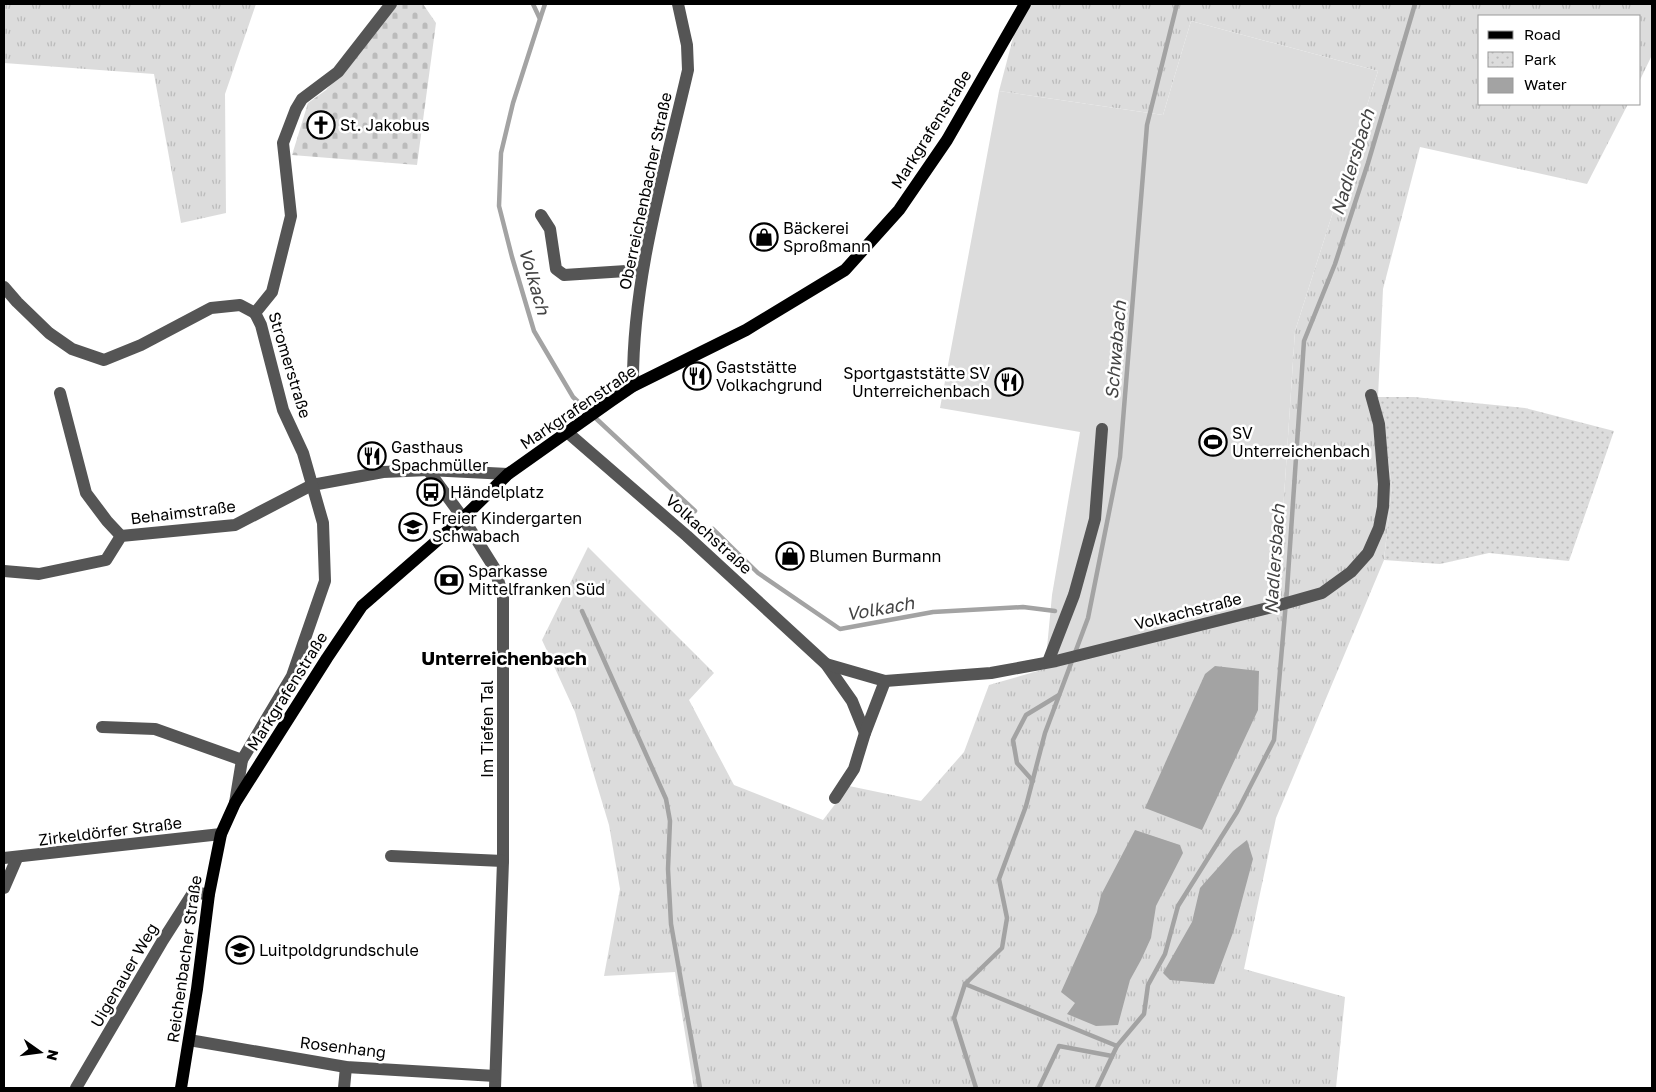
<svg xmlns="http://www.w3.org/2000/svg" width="1656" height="1092" font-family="'Golos Text',sans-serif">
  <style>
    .grass { fill: url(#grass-tufts) }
    .cemetery { fill: url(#cemetery-stones) }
    .park { fill: url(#park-dots) }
    .pitch { fill: #dcdcdc }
    .water { fill: #a3a3a3 }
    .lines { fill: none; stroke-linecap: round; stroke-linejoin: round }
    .stream { stroke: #a3a3a3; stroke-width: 4.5 }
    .minor { stroke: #555; stroke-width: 12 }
    .major { stroke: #000; stroke-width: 12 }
    .labels { text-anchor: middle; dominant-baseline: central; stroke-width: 5; stroke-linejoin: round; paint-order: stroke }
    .poi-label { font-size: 16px; fill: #000; stroke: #fff; text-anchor: start }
    .street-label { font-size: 16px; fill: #000; stroke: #fff }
    .water-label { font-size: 18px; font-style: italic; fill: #444; stroke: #fff }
    .quarter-label { font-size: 19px; font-weight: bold; fill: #000; stroke: #fff }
  </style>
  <defs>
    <pattern id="grass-tufts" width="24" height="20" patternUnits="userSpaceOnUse" patternTransform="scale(1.25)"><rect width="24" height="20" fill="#dcdcdc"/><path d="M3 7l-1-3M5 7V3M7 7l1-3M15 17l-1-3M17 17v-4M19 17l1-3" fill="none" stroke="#bbb"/></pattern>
    <pattern id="cemetery-stones" width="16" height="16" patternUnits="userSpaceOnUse" patternTransform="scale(1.25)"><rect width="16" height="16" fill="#dcdcdc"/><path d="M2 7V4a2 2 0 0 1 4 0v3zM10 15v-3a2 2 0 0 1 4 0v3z" fill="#bbb"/></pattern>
    <pattern id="park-dots" width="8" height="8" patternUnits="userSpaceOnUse" patternTransform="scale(1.25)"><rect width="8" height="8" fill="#dcdcdc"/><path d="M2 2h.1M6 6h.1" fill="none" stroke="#bbb" stroke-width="1.8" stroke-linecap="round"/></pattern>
  </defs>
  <rect width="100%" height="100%" fill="#fff"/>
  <g class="grass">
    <polygon points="4,4 256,4 225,94 226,213 181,223 154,74 4,63"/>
    <polygon points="1022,4 1652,4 1652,55 1640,80 1640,16 1480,16 1480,104 1628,104 1587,184 1420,147 1383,289 1378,397 1392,486 1384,560 1276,818 1244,969 1345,997 1336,1088 694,1088 675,972 604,976 620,889 609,825 575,712 542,640 588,547 714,673 689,700 734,785 823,820 849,786 921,801 964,752 989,685 1277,602 1295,331 1378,71 1191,21 1163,115 999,91"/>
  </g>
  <polygon class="cemetery" points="395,4 423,4 436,23 417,165 292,155 308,103 326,90 341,74"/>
  <polygon class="park" points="1378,397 1414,397 1525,408 1614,431 1569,561 1489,553 1440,564 1384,560 1392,486"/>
  <polygon class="pitch" points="1191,21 1378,71 1295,331 1277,602 1045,669 1052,595 1080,432 940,408 999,91 1163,115"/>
  <g class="water">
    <polygon points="1215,666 1259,671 1258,710 1202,830 1145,808 1205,674"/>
    <polygon points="1135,830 1180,845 1183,853 1156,906 1151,938 1141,960 1130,980 1118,1025 1096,1026 1067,1014 1075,1003 1061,992 1097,912 1101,895"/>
    <polygon points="1247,840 1253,859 1234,930 1214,984 1170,980 1163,973 1192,922 1200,888 1233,851"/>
  </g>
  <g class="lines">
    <g class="stream">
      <polyline points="533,4 540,19 513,103 501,153 499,206 512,257 534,331 573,397 695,511"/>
      <polyline points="540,19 545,4"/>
      <polyline points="713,529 758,573 840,629 933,612 1023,607 1055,611"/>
      <polyline points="582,611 666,799 670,821 668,869 671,924 700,1088"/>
      <polyline points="1033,781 1017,763 1013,740 1026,715 1059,695"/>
      <polyline points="965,984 1117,1046"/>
      <polyline points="976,1088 954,1018 965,984 1002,948 1007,918 999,879 1026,806 1045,733 1088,618 1120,457 1147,125 1177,4"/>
      <polyline points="1039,1088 1059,1046 1112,1056"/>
      <polyline points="1097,1088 1117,1046 1144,1014 1148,985 1165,954 1178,906 1237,812 1274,740 1287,590 1304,341 1335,264 1368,163 1415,4"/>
    </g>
    <g class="minor">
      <polyline points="541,215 550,229 556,269 564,275 642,270"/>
      <polyline points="4,287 17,302 49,333 72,349 104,360 141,345 211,308 240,305 255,313"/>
      <polyline points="255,313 272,292 291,216 283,143 296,109 302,99 338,72 391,4"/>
      <path d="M633 386C632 279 664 174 688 70L687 45 678 4"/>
      <polyline points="60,393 86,493 107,521 121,536"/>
      <polyline points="567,432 687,536 826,664 852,701 865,733"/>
      <polyline points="428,470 463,518 495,569 503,597 503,861 495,1088"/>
      <polyline points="4,571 39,574 106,560 121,536 235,525 312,485 383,472 428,470 508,474"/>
      <polyline points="1048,662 1074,595 1095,519 1102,429"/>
      <polyline points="826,664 885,681 991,673 1056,661 1276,606 1322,593 1351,572 1368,553 1379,528 1383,507 1384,484 1379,424 1371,395"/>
      <polyline points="102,727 155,729 242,760"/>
      <polyline points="835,798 854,769 865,733 885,681"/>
      <polyline points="235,803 242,760 292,676 325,581 323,523 303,453 283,410 261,325 255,313"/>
      <polyline points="391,856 503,861"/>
      <polyline points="4,858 221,834"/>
      <polyline points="4,888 17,858"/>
      <polyline points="189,1040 346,1067 495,1076"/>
      <polyline points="76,1088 163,940 193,893 209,894"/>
      <polyline points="344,1088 346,1067"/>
    </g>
    <polyline class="major" points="181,1088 197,989 209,894 221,834 235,803 327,658 362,606 463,518 508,474 611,401 633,386 746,330 845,270 899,210 947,140 1025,4"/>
  </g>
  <defs>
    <g id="church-ring" transform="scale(1.4375)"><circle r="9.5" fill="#fff" stroke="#000" stroke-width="1.5"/><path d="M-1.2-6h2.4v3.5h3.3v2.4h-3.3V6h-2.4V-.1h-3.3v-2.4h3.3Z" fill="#000"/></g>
    <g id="shop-ring" transform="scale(1.4375)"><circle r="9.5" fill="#fff" stroke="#000" stroke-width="1.5"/><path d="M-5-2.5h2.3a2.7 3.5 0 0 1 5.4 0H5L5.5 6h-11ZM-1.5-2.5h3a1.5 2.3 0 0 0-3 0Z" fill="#000"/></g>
    <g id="restaurant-ring" transform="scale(1.4375)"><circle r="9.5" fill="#fff" stroke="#000" stroke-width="1.5"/><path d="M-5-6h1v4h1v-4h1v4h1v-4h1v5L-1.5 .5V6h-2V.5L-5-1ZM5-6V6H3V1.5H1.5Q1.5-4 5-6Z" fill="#000"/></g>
    <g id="stadium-ring" transform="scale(1.4375)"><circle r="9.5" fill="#fff" stroke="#000" stroke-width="1.5"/><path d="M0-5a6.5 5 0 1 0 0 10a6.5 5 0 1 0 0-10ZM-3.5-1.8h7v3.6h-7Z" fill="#000"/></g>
    <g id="bus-ring" transform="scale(1.4375)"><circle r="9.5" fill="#fff" stroke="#000" stroke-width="1.5"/><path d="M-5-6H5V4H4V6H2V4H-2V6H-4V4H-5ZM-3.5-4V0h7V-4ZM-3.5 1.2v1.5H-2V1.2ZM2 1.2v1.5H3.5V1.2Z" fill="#000"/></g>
    <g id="school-ring" transform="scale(1.4375)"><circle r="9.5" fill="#fff" stroke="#000" stroke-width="1.5"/><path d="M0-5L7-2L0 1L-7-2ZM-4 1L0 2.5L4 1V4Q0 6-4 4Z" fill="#000"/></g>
    <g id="bank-ring" transform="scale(1.4375)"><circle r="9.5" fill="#fff" stroke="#000" stroke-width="1.5"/><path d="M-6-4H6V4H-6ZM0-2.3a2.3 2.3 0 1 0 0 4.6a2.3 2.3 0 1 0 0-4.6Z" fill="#000"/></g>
  </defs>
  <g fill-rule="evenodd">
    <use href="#church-ring" x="321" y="125"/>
    <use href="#shop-ring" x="764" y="237"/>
    <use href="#restaurant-ring" x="697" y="376"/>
    <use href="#restaurant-ring" x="1009" y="382"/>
    <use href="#stadium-ring" x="1213" y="442"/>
    <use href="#restaurant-ring" x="372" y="456"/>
    <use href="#bus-ring" x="431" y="492"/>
    <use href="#school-ring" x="413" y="527"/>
    <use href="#shop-ring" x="790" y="556"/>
    <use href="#bank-ring" x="449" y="580"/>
    <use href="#school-ring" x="240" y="950"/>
  </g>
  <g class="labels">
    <g class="poi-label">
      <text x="340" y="125">St. Jakobus</text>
      <text x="783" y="228">Bäckerei<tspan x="783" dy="18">Sproßmann</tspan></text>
      <text x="716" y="367">Gaststätte<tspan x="716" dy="18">Volkachgrund</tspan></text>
      <text x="990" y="373" text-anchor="end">Sportgaststätte SV<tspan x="990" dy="18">Unterreichenbach</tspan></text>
      <text x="1232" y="433">SV<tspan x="1232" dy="18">Unterreichenbach</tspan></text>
      <text x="391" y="447">Gasthaus<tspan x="391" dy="18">Spachmüller</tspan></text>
      <text x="450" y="492">Händelplatz</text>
      <text x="432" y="518">Freier Kindergarten<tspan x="432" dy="18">Schwabach</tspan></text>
      <text x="809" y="556">Blumen Burmann</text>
      <text x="468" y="571">Sparkasse<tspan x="468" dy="18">Mittelfranken Süd</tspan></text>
      <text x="259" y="950">Luitpoldgrundschule</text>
    </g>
    <g class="street-label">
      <text transform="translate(931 129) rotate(-58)">Markgrafenstraße</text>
      <text transform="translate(645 191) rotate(-78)">Oberreichenbacher Straße</text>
      <text transform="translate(290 365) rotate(73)">Stromerstraße</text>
      <text transform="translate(578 407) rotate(-34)">Markgrafenstraße</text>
      <text transform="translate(183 512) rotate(-7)">Behaimstraße</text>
      <text transform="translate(709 534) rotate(42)">Volkachstraße</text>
      <text transform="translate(1188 611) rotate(-14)">Volkachstraße</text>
      <text transform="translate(287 691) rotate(-58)">Markgrafenstraße</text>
      <text transform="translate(487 729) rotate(-90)">Im Tiefen Tal</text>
      <text transform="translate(110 831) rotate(-7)">Zirkeldörfer Straße</text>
      <text transform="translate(184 959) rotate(-82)">Reichenbacher Straße</text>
      <text transform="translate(124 975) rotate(-60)">Uigenauer Weg</text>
      <text transform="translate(343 1047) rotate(7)">Rosenhang</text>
    </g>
    <g class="water-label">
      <text transform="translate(1352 162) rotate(-73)">Nadlersbach</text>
      <text transform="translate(535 281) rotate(74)">Volkach</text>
      <text transform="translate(1115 350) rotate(-85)">Schwabach</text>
      <text transform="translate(1274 559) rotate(-86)">Nadlersbach</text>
      <text transform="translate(880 608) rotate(-10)">Volkach</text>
    </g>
    <g class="quarter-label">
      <text x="504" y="657">Unterreichenbach</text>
    </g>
  </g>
  <rect width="1656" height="1092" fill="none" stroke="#000000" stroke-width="10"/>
  <rect x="1478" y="15" width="162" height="90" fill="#ffffff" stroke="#999999"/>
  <rect x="1488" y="31" width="25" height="8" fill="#000000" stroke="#999999"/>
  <text x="1524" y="40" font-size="15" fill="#000000">Road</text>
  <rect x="1488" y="52" width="25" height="15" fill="url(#park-dots)" stroke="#999999"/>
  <text x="1524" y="65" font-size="15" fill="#000000">Park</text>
  <rect x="1488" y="78" width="25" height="15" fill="#a3a3a3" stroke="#999999"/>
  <text x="1524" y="90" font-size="15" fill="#000000">Water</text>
  <g transform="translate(40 1052) rotate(104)" stroke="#ffffff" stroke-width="4" paint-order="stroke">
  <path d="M0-4L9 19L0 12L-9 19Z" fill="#000000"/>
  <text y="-8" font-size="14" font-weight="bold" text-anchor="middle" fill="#000000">N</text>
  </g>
</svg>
